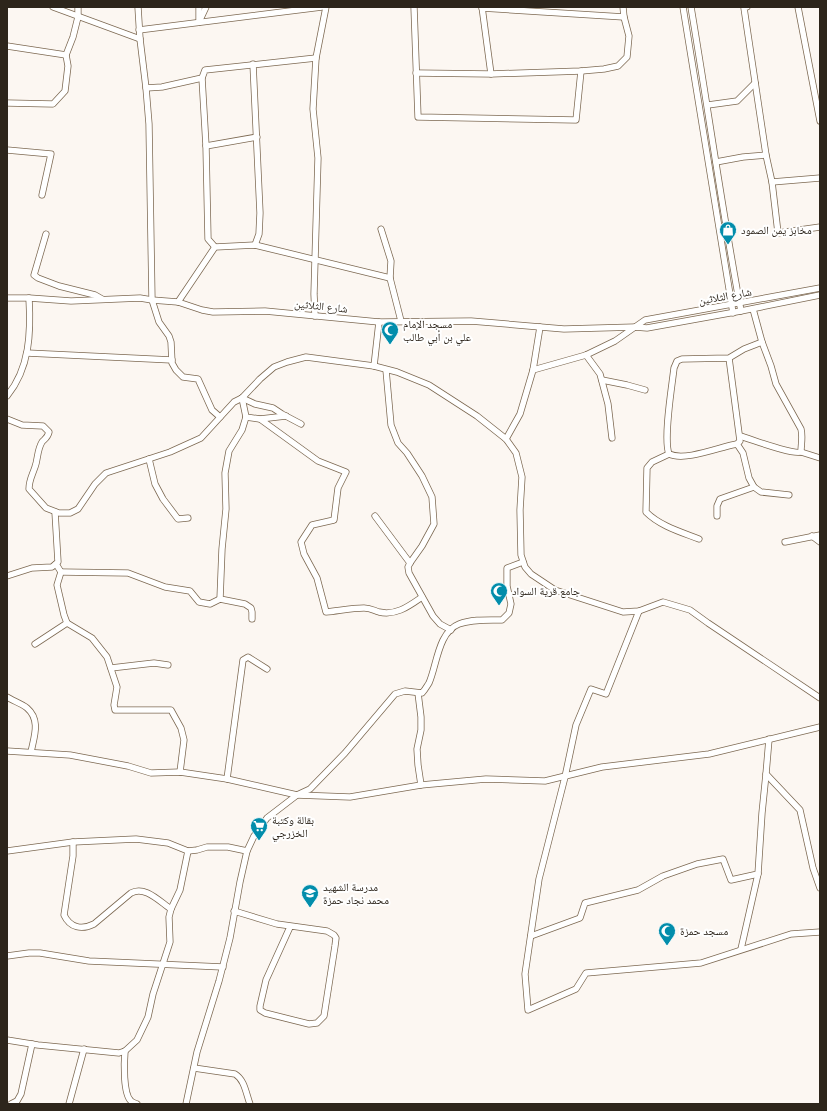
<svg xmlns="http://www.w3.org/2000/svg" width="827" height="1111" font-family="'Space Grotesk','Noto Naskh Arabic',sans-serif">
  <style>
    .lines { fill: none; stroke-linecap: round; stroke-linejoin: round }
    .minor-casing { stroke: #7d6952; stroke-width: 7 }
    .minor { stroke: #fff; stroke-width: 5.5 }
    .labels { text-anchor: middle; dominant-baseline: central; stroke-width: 4; stroke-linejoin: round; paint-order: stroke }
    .poi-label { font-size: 11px; fill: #2d251b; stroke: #fff; text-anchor: start }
    .street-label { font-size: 11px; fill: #2d251b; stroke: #fff }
  </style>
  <rect width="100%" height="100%" fill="#fcf7f2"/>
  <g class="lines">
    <g class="minor-casing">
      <g id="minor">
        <polyline points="53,7 140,39"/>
        <polyline points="138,7 140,39 146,88 162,87 202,78 205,70 316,58"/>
        <polyline points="199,7 199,20"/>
        <polyline points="414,7 418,117 576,120 581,71"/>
        <polyline points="482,7 491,74"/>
        <polyline points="683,7 733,313"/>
        <path d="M691 7C708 108 722 210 741 311"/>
        <polyline points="747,7 744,8 766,155 772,182 778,233 820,227"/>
        <polyline points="798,7 820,121"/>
        <polyline points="482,8 624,17"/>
        <polyline points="199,22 206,7"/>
        <polyline points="139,30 322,7"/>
        <polyline points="7,46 66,55"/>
        <polyline points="253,64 260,213 259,234 255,245"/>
        <polyline points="416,73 491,74 581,71 604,69 618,66 627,57 629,36 624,17 623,7"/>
        <polyline points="202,78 206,146 208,239 215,247"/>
        <polyline points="146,88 149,124 152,300 159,322 169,336 171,342 172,363 176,370 183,377 198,379 212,410 220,417"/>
        <polyline points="7,103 53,104 65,91 68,66 66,55 73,37 78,17 78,7"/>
        <polyline points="708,105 737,101 755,83"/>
        <polyline points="206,146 257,137"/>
        <polyline points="7,150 51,154 42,195"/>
        <polyline points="716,162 743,157 766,155"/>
        <polyline points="772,182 820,178"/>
        <polyline points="381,229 391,261 390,278 401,321"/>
        <polyline points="46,234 34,275 38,278 59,286 95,295 102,299"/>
        <polyline points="7,298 29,298 71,301 140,298 152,300 178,302 202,310 213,312 265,311 379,322 471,321 564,329 635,327 647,328 741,311 820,295"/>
        <polyline points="178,302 215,247 255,245 390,278"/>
        <polyline points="315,316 314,294 318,158 313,109 316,58 326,7"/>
        <polyline points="27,353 172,360"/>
        <polyline points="586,355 600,374 608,404 612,438"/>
        <path d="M729 358 682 359 677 361 674 368C672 386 663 439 669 454 684 461 715 449 732 445L737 444 740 441 729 358 744 349 762 342"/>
        <polyline points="374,366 379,322"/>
        <polyline points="386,370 391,425 398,443 407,453 422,476 432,497 434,524 422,546 410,563 408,567 409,573 433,616 440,624 451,630"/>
        <polyline points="533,370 586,355 615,341 645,320 820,288"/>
        <polyline points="602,380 627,385 645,390"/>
        <path d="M7 396C30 368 31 332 29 298"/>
        <polyline points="242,398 255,404 273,408 282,414 301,424"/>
        <polyline points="242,398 246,417 260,419"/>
        <path d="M286 416 260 419 318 461 346 472 338 488 334 520 312 525 301 542 304 554 317 578 326 612C338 611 351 608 364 608 370 608 373 610 379 612 396 616 409 606 422 597"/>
        <path d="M7 419 22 425 43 426 49 432C48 437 46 438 42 442 37 450 38 459 35 467 32 476 29 480 29 489L46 508 59 513H70L78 509 95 484 106 473 170 452 201 438 234 402 242 398 260 379 274 367 287 362 306 357 374 366 397 372 429 385 477 416 506 439 516 453 522 477 520 510 521 555 525 567 531 574 555 590 623 612 639 611 663 602 690 610 708 623 820 698"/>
        <path d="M740 436C751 439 792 455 801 452 801 444 803 437 801 429L776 384 771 366 762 342 753 309"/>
        <polyline points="506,439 520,414 533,370 540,327"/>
        <polyline points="737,444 743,453 749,478 754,487 761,492 789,495"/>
        <polyline points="801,452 820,458"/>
        <path d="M669 454 652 462 647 468 646 512C660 526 681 532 699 539"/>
        <polyline points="149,459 155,484 163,499 178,519 188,518"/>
        <polyline points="375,516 410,563"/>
        <polyline points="717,516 717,506 720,499 754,487"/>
        <polyline points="812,536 820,542"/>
        <polyline points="785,542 820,535"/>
        <polyline points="61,572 128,573 165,587 190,591 199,602 210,604 220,599 245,604 251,608 252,612 252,619"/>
        <polyline points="7,576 32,568 52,567 58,562 55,512"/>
        <polyline points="220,599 222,549 226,509 225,473 229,451 242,430 246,417"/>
        <polyline points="639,611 606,694 591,689 576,725 565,777 539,879 525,974 528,1010 576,989 586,973 701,963 791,934 820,932"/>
        <polyline points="67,623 92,638 107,657 117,687 114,705 115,710 171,710 181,728 184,740 180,772"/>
        <polyline points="35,644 67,623 64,615 57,585 61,572 56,564"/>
        <polyline points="111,668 154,663 168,665"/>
        <polyline points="418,693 421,717 421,730 417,749 418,765 421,785"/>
        <path d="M7 697C13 701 21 703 27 708 41 720 34 737 31 752"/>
        <polyline points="769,739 766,774 800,810 813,868 820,888"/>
        <polyline points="7,751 70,755 128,766 151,773 180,772 227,779 297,795 350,797 421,785 486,779 545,781 602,767 709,754 820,727"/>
        <polyline points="227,779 243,660 248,657 267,669"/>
        <path d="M73 842V856L64 915C70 928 82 930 94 924L131 893C145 885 160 902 171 909"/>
        <polyline points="7,851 73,842 136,839 168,843 188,851 197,850 207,847 228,847 247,851"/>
        <polyline points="234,911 277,924 327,931 334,935 336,938 335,946 324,1016 317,1023 309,1024 265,1013 260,1010 260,1006 266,980 290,927"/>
        <polyline points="531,936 580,918 585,903 638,890 663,876 697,864 723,859 731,880 758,874 762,813 766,774"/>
        <polyline points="741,949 758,874"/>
        <polyline points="7,956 29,953 40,953 89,961 223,967"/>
        <polyline points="7,1040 38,1045 119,1053 125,1051 137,1040 148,1017 153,994 170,942 169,917 171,909 180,890 188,851"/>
        <path d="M125 1051C124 1062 123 1094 131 1101 133 1103 135 1103 137 1104"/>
        <path d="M194 1068 235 1074C245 1080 246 1094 250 1104"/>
        <polyline points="11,1104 17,1101 21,1094 32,1044"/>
        <polyline points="69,1104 84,1049"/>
        <path d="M186 1104 197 1052 219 981 230 938 240 882 247 851 254 836 267 818 297 795 310 789 345 753 395 694 405 691 422 693C425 690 427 686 429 683 437 665 438 632 459 624 472 619 488 620 502 620L509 613 511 604 507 586V568L523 562"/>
      </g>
    </g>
    <use href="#minor" class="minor"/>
  </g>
  <defs>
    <g id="shop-pin" transform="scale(0.9)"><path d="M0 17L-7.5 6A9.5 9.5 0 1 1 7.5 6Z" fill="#028dab" stroke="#fff"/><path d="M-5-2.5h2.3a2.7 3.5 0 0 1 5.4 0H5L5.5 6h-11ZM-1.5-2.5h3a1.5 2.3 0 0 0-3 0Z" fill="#fff"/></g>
    <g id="mosque-pin" transform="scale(0.9)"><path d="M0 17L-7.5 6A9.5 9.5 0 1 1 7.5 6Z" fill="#028dab" stroke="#fff"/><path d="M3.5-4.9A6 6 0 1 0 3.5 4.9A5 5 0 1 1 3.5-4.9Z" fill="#fff"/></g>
    <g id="supermarket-pin" transform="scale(0.9)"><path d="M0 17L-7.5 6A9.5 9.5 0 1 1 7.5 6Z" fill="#028dab" stroke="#fff"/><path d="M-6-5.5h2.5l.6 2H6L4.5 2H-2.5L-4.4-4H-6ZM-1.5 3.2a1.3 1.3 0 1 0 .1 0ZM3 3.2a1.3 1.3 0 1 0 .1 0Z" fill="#fff"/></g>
    <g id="school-pin" transform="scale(0.9)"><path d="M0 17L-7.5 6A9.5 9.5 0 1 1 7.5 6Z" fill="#028dab" stroke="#fff"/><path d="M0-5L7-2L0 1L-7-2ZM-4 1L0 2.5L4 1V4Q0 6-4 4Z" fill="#fff"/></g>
  </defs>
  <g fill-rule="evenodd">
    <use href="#shop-pin" x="728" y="230"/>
    <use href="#mosque-pin" x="390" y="330"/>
    <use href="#mosque-pin" x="499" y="591"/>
    <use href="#supermarket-pin" x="259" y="826"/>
    <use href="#school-pin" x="310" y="893"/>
    <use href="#mosque-pin" x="667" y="931"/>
  </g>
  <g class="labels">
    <g class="poi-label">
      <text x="741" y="230">مخابز يمن الصمود</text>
      <text x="403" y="324">مسجد الإمام<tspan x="403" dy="13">علي بن أبي طالب</tspan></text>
      <text x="512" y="591">جامع قرية السواد</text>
      <text x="272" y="820">بقالة وكتبة<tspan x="272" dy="13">الخزرجي</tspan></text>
      <text x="323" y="887">مدرسة الشهيد<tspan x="323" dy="13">محمد نجاد حمزة</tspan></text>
      <text x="680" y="931">مسجد حمزة</text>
    </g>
    <g class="street-label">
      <text transform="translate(725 296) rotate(-10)">شارع الثلاثين</text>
      <text transform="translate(321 306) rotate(6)">شارع الثلاثين</text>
    </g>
  </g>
  <rect width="827" height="1111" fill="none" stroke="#2d251b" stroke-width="16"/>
</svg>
